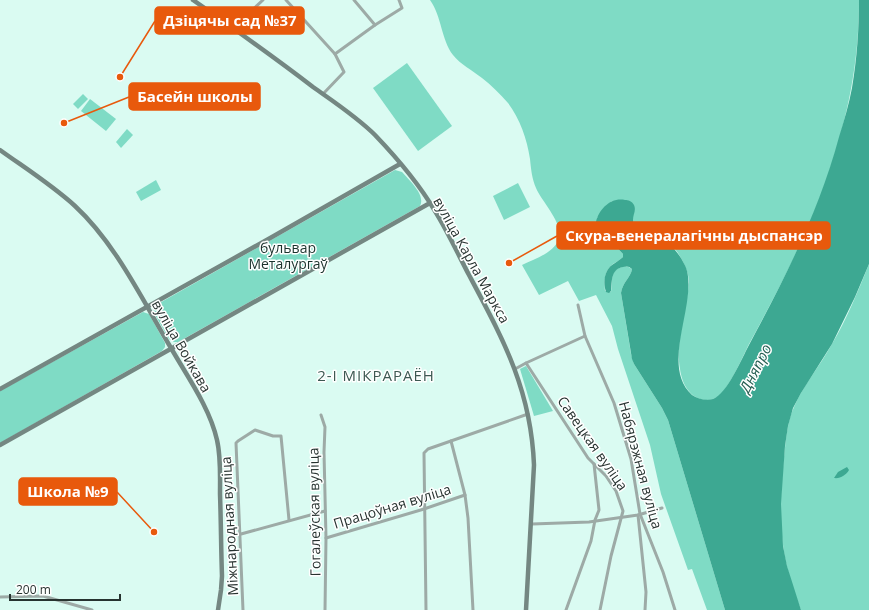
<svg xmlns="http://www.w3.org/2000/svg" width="869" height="610" font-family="'Open Sans',sans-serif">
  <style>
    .green { fill: #7fdbc5 }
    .water { fill: #3da892 }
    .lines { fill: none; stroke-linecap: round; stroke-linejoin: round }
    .street { stroke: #9daaa6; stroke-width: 3 }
    .secondary { stroke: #748782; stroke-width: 4.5 }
    .labels { text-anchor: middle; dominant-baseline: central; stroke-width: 3; stroke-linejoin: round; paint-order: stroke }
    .park-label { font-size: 14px; fill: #1b332d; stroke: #fff }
    .street-label { font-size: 14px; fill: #273330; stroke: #fff }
    .water-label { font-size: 15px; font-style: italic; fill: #286154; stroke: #fff }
    .neighbourhood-label { font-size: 15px; letter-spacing: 1px; fill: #3d5952; stroke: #fff }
    .leader { fill: none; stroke: #e8590c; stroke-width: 1.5 }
    .callout-dot { fill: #e8590c; stroke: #fff; stroke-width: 1.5 }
    .callout { fill: #e8590c; stroke: #e8590c; stroke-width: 1.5 }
    .callout-label { font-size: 15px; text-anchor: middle; font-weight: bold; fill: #fff }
  </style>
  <rect width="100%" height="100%" fill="#dafbf2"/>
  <g class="green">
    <path d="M430 0H859C859 63 848 116 828 175 808 234 779 289 749 344 742 358 732 382 721 394 717 398 712 400 706 400 690 399 682 384 680 369 675 343 687 309 689 282 689 271 679 251 670 244 654 232 627 240 634 210L612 201 597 218V225L623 254V257C620 260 616 262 613 264 604 271 604 281 605 291L611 292C613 283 609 270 622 267 626 266 628 266 632 269 631 277 622 283 621 293L631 354 634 364 662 408 668 420 725 610H707L692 569 688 570 661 494 650 445 618 349 612 326 596 295 579 301 568 281 539 295 522 265C534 259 554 253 559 239 564 224 542 202 536 188 532 179 531 169 530 159 527 139 520 119 508 103 500 94 491 85 482 78 472 70 461 65 453 55 441 39 442 17 430 0Z"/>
    <polygon points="407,63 452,126 418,151 373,88"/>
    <polygon points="83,94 88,99 78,109 73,104"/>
    <polygon points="90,99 116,119 106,131 81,111"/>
    <polygon points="127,129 133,135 121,148 116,142"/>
    <path d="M395 170 402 172C409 180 426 195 420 206L178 342H174L169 339 154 313 153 309 156 305Z"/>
    <polygon points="156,180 161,190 141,201 136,192"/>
    <polygon points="518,183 530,207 504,220 493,196"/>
    <path d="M869 264V610H801C793 589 786 568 783 545 779 517 781 486 784 457 786 440 787 422 794 407 804 384 820 366 832 344 847 319 858 291 869 264Z"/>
    <polygon points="143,312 149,314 165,343 165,347 162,351 0,443 0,391"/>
    <polygon points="526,366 553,411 534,416 520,369"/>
  </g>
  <g class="water">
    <path d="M859 0H869V264L855 297 832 344 801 393 793 408 788 426 785 446 781 504 783 546 787 566 801 610H725L668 420 662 408 634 364 632 359 621 293C622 283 631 277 632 269 629 266 627 266 623 267 611 269 612 281 611 291L609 293 606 292C603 283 604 271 612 265 616 262 620 260 623 257V254L599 228 596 222C599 209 611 197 625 200 628 200 632 201 634 205 638 214 626 220 640 231 647 237 655 236 663 240 672 243 685 262 687 271 696 307 660 366 692 395 698 399 706 401 713 399 727 394 742 358 749 345 785 278 819 211 839 137 844 121 849 104 852 88 857 59 859 29 859 0Z"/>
    <path d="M847 467 849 470C846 475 840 479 834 478L838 472Z"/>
  </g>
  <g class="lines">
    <g class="street">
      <polyline points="286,0 335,54 344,72 323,94"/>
      <polyline points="375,25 402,8 399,0"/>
      <polyline points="233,28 263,0"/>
      <polyline points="335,54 375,25 354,0"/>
      <polyline points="578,305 585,336 614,403 631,459 640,514 663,572 675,610"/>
      <polyline points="526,363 588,458 606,476 616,491 623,511 611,556 600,610"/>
      <polyline points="515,369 526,363 585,336"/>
      <polyline points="321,415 325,427 324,452 326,538 325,610"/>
      <polyline points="451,441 465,495 468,518 473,610"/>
      <polyline points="638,515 646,592 645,610"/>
      <polyline points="532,524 589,522 638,515 662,508"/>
      <polyline points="241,534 325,511"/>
      <polyline points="326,538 424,509 465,495"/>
      <polyline points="0,597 43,596 92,610"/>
      <polyline points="243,610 236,443 238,441 255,430 273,436 281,436 289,520"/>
      <polyline points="426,610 424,453 428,449 528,414"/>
      <polyline points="566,610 591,541 595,520 599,510 594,464"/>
    </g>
    <g class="secondary">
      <path d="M193 0C233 28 274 57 313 87 334 102 357 117 375 135 397 158 419 184 435 211 448 232 458 254 469 275 504 341 531 390 534 465L526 610"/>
      <path d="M0 150C25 168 52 185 75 206 116 244 143 301 171 348 187 376 210 408 217 440 221 457 220 476 220 494 221 521 221 548 222 576L221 590 218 610"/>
      <polyline points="0,389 272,237 400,164"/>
      <polyline points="0,445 430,203"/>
    </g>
  </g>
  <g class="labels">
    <g class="park-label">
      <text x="288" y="247">бульвар<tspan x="288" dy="16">Металургаў</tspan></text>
    </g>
    <g class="street-label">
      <text transform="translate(472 260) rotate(61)">вуліца Карла Маркса</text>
      <text transform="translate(182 346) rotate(60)">вуліца Войкава</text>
      <text transform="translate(593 443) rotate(55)">Савецкая вуліца</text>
      <text transform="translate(641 465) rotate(75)">Набярэжная вуліца</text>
      <text transform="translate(392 506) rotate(-17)">Працоўная вуліца</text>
      <text transform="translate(314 512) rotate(-91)">Гогалеўская вуліца</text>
      <text transform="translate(229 526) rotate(-93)">Міжнародная вуліца</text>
    </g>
    <g class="water-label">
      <text transform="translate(755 368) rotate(-63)">Дняпро</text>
    </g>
    <g class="neighbourhood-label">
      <text x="376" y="375">2-І МІКРАРАЁН</text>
    </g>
  </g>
  <path class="leader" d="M120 77L155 21M64 123L129 97M509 263L557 236M154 532L117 492"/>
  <g class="callout-dot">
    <circle cx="120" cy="77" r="4"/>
    <circle cx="64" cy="123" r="4"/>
    <circle cx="509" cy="263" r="4"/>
    <circle cx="154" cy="532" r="4"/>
  </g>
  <g class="callout">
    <rect x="155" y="7" width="149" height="27" rx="4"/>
    <rect x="129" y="83" width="131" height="27" rx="4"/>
    <rect x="557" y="222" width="273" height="27" rx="4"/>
    <rect x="19" y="478" width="98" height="27" rx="4"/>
  </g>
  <g class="callout-label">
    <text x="230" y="26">Дзіцячы сад №37</text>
    <text x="195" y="102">Басейн школы</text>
    <text x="694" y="241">Скура-венералагічны дыспансэр</text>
    <text x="68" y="497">Школа №9</text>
  </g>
  <path d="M10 594v6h110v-6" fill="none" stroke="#273330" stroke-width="2"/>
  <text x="16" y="594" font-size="12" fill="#273330" stroke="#ffffff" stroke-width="3" paint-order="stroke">200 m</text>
</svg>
